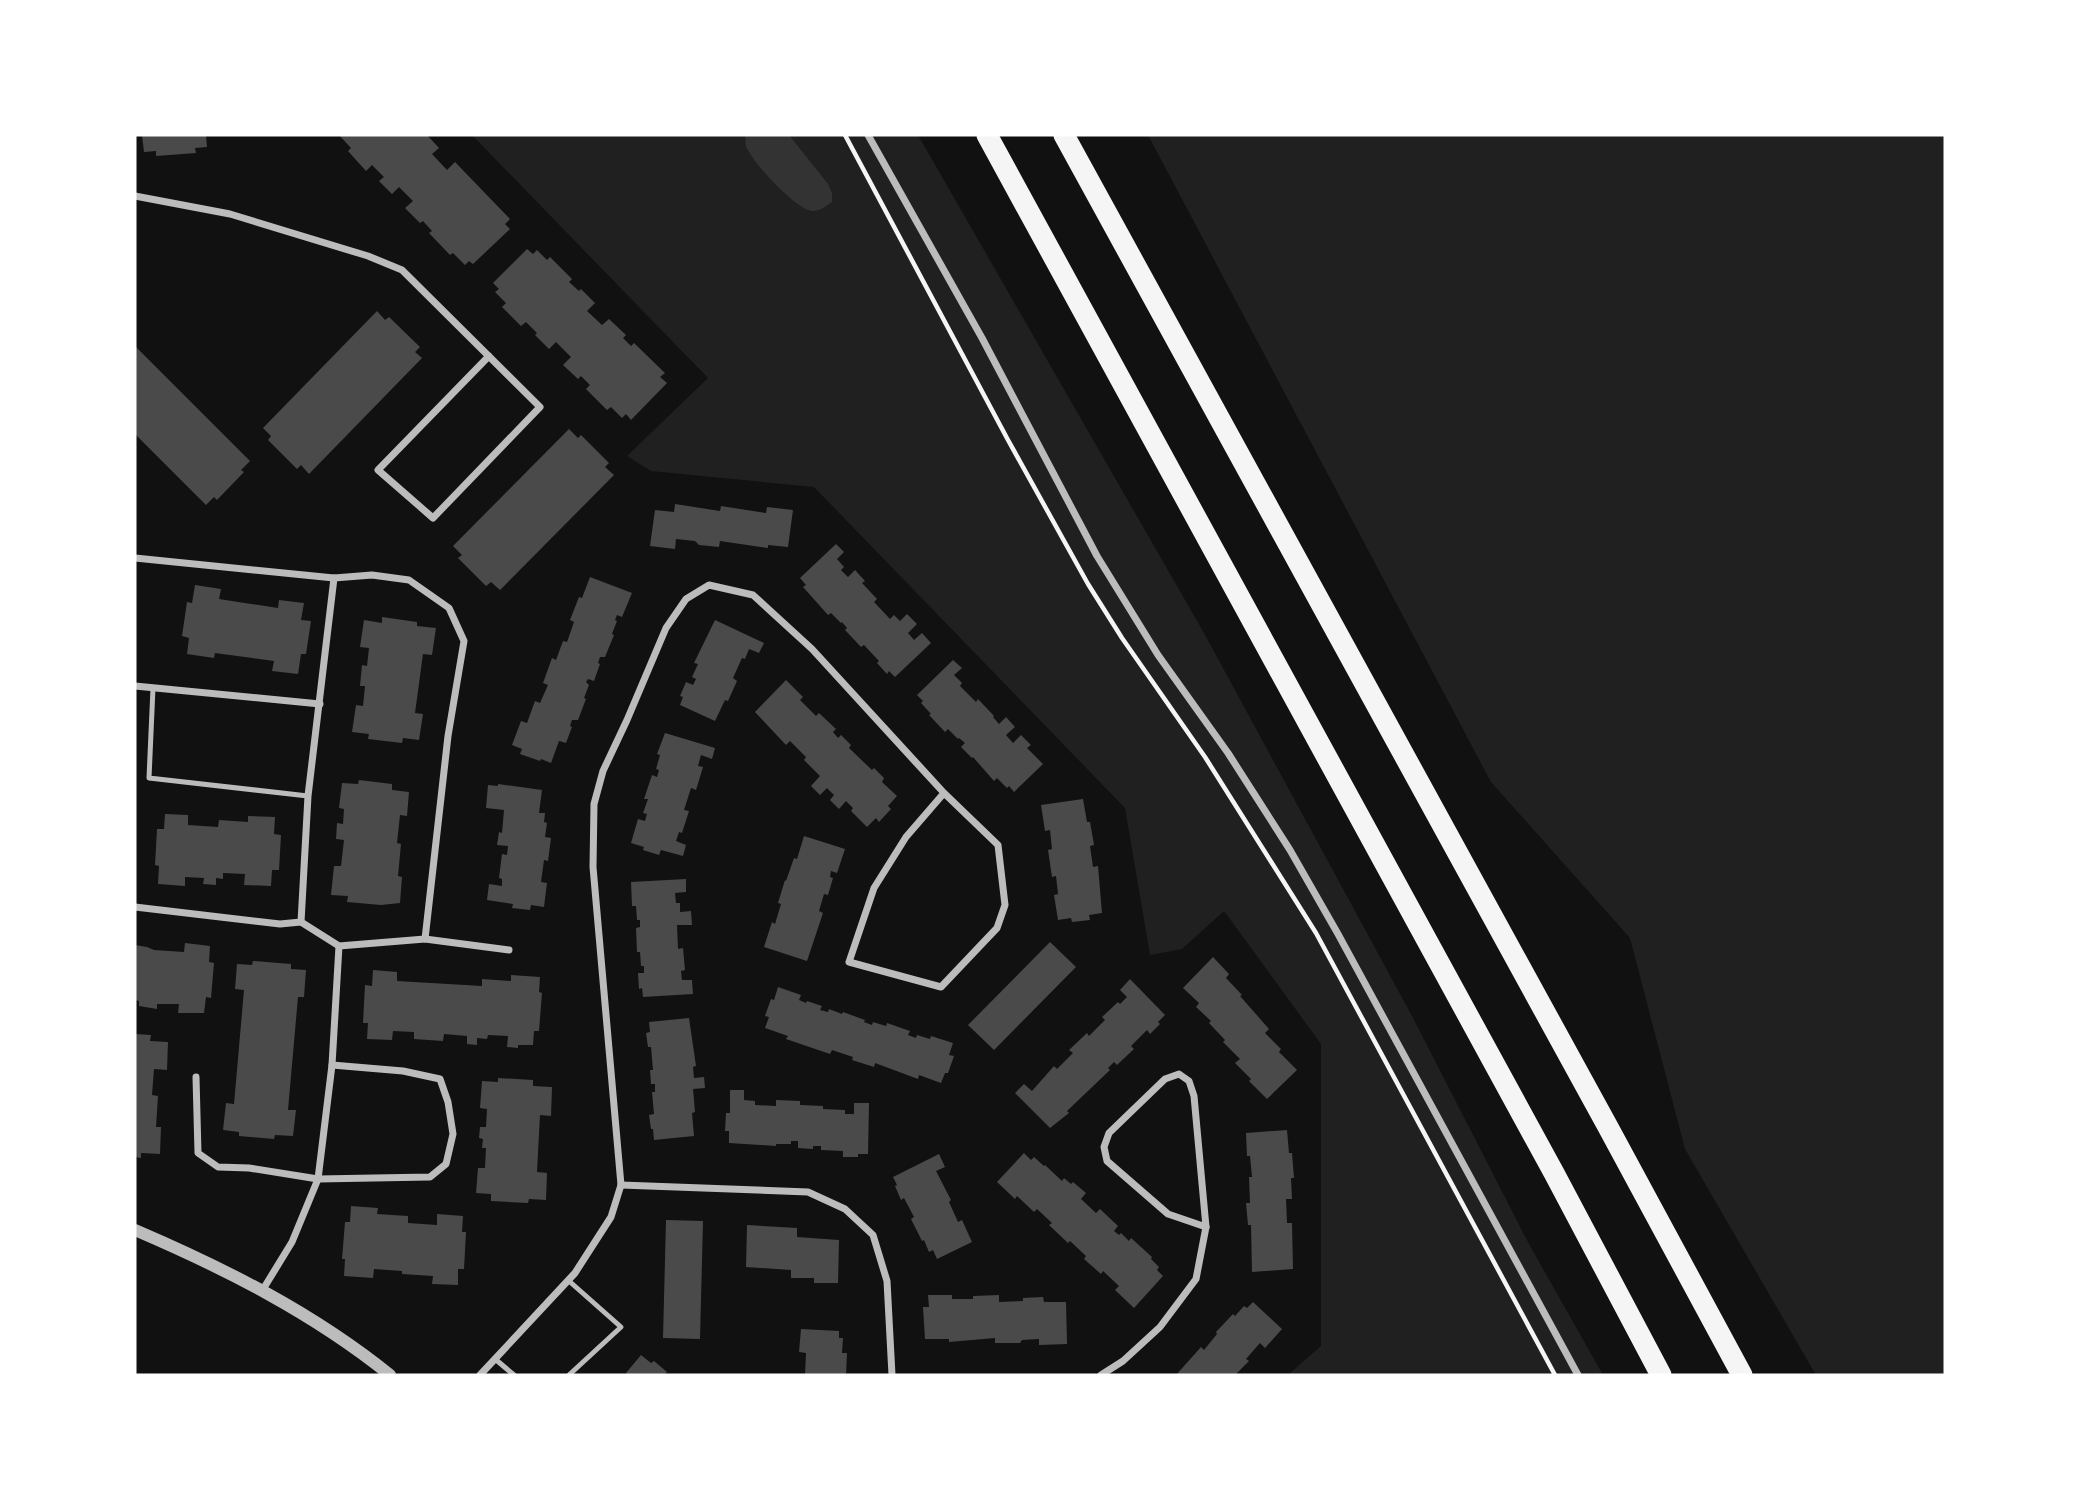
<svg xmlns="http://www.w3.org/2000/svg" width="2080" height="1510" font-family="Quicksand,sans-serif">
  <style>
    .green { fill: #202020 }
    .water { fill: #333 }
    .building { fill: #4a4a4a }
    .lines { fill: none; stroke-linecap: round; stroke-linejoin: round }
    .path { stroke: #f5f5f5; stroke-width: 4.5 }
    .service { stroke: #bcbcbc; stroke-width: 5 }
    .minor { stroke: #bcbcbc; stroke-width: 7 }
    .tertiary { stroke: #bcbcbc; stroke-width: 12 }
    .motorway { stroke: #f5f5f5; stroke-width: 21 }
  </style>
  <rect width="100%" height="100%" fill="#111"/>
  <g class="green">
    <polygon points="472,135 918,135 1204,633 1412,1016 1529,1244 1603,1375 1288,1375 1321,1346 1321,1044 1224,911 1182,949 1150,955 1125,808 814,487 651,471 627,456 708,378"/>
    <polygon points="1148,135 1945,135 1945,1375 1816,1375 1685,1149 1630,938 1491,782"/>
  </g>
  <path class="water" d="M745 135H789L828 184 832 193V202C825 207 820 211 812 211 796 210 751 161 746 146 745 142 746 138 745 135Z"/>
  <g class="building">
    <polygon points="142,135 206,135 207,147 195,148 196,153 156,156 156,151 144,152"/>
    <polygon points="339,135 427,135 439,148 432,154 447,170 455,162 510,219 505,224 510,229 473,264 469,261 465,265 453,253 450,255 429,233 432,231 423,221 420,223 405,208 413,201 399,187 392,194 379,181 384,177 372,165 366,171 348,151 351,148"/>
    <polygon points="527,249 533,254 537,250 547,260 550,257 572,279 569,282 579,291 581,289 595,303 587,311 602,325 609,319 626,335 623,338 631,346 634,343 665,373 660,377 667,383 631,420 626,414 622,418 611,407 607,410 586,389 590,385 581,376 578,379 563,365 571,357 556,342 549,349 535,335 537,333 526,322 521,326 502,307 506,303 495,292 499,289 493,283"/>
    <polygon points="377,311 385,320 389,317 420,347 415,352 422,358 309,474 301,465 297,469 268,440 271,436 263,428"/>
    <polygon points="135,346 250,461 241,470 244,472 217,500 214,497 206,505 135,434"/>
    <polygon points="569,429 578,438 581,435 609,463 605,467 614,475 500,590 491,582 486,586 458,558 462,555 453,546"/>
    <polygon points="675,504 720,511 721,506 766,513 767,507 793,510 788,547 768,545 768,548 720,541 719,547 699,545 695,541 676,539 675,549 650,546 655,510 674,512"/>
    <polygon points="836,544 844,552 837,559 844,567 841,570 848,577 855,570 865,581 862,583 877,599 874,602 890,619 894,615 900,621 907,614 917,624 908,633 914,640 922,633 931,643 895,677 889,671 887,674 877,663 879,661 864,645 861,647 845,630 847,628 842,622 841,623 831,613 828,615 803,587 806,585 800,578"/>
    <polygon points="590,577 632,593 622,617 617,615 615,620 617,621 612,634 614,635 605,657 600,657 598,663 600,664 594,681 588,679 586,682 589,685 584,698 586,699 578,720 572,720 570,726 572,727 566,743 559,741 551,763 541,759 540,761 520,754 522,749 512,745 521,721 527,723 535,701 540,703 548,685 543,683 552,658 556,660 563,641 567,642 574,622 570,620 579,597 582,598"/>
    <polygon points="195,585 221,589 219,599 278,608 279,600 304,603 301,620 311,621 306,654 301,654 298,674 272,671 274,661 215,653 214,658 187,654 189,638 182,636 187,602 192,603"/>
    <polygon points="382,617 417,622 417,626 436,628 432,655 423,654 415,713 423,714 419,740 403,738 402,743 368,739 369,734 352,732 356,705 363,706 365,686 360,686 362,665 367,666 369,648 360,647 364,620 382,623"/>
    <polygon points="715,620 764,643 759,653 749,649 745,659 742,658 733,678 737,681 728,701 725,700 715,721 680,705 683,697 680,696 686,682 693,685 696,679 692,677 698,664 694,663"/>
    <polygon points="953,660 962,668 954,675 962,683 960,686 976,702 978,699 994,716 993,717 999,724 1006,717 1015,727 1006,735 1013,743 1021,735 1031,745 1027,748 1043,764 1014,792 1009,786 1007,788 997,778 994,781 973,757 972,758 961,747 965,743 959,738 958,739 948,729 945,732 929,715 931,714 921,703 923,701 917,695"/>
    <polygon points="786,680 803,697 800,700 816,716 819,713 836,729 833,732 838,738 841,735 851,745 849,748 872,770 874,768 884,778 882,782 897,796 888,806 891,809 879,822 876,818 867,827 851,811 853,808 846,801 839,809 830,800 834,795 827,788 820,795 811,786 820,776 804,760 806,757 790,741 786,745 755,712"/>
    <polygon points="665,733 715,748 712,759 701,755 698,766 703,767 696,790 691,788 684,810 689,811 682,833 679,832 676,841 686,845 683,856 661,850 659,855 643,850 644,847 631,843 638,819 645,821 647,814 643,813 648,799 644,799 652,775 657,777 659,770 656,769 660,755 657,754"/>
    <polygon points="359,780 392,784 392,790 409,792 407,816 400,815 397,843 401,844 398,876 402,877 400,903 381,905 347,902 348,896 331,895 334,866 341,866 344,840 336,839 337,823 343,824 344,809 339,808 342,783 358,784"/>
    <polygon points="498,784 542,790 539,813 545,813 544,822 547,823 545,837 551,838 548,861 544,860 541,882 547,883 544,907 531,905 530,910 512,908 513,904 487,900 489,884 502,886 502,879 499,878 502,854 507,855 508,846 497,845 499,832 502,833 504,810 486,808 488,785 498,786"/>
    <polygon points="1083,799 1087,822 1090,822 1094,845 1090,846 1093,867 1098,866 1102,913 1089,915 1090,920 1072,922 1071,918 1058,920 1054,895 1058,894 1056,876 1052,877 1048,850 1052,849 1050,830 1045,831 1041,805"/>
    <polygon points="165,814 188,815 188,825 218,827 219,820 248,822 248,816 275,817 274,834 281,835 279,870 272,870 271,886 244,885 245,874 223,873 223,879 216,878 216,885 203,884 204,878 185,877 185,886 158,884 159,866 155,865 157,829 164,829"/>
    <polygon points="804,836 845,849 837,873 831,871 830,877 833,878 828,895 824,894 819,911 823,913 807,961 764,947 772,922 775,924 781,904 778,903 785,880 786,881 794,858 797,859"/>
    <polygon points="686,879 686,892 675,893 676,903 680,903 680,912 691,911 692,925 677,925 678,949 683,948 685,970 681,971 682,980 692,980 693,994 643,997 642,988 639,989 638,973 644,973 644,966 641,966 640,952 637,952 636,928 640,927 640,920 637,920 636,906 632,906 631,882"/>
    <polygon points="1050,942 1076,967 994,1050 968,1025"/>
    <polygon points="185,943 210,946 209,962 214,963 211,998 206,997 204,1013 178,1013 179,1004 157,1004 157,1009 139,1006 139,1001 135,1000 135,945 147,947 154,950 184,952"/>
    <polygon points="1213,957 1229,974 1226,978 1242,995 1240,996 1269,1029 1265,1033 1281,1049 1279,1052 1297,1070 1267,1099 1249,1081 1251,1079 1235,1063 1240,1059 1223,1042 1225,1040 1209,1023 1211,1021 1196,1007 1199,1003 1183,988"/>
    <polygon points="253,961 291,964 291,969 306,970 304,997 298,997 288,1110 296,1110 293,1136 275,1135 274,1139 239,1136 239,1132 223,1130 226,1103 234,1104 244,990 235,989 237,964 252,965"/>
    <polygon points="373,970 397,972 397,981 482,986 482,979 511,981 511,975 540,977 539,992 542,993 539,1031 534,1031 533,1045 518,1045 518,1048 507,1047 508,1036 488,1035 487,1039 477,1038 477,1045 467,1044 467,1036 444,1034 443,1041 414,1039 414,1032 393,1031 392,1040 367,1039 368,1023 363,1023 365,985 372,986"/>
    <polygon points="1130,979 1165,1015 1158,1022 1160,1024 1150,1034 1147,1030 1131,1046 1134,1049 1117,1065 1114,1062 1108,1068 1110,1070 1067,1111 1069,1113 1050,1128 1015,1093 1024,1084 1032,1091 1054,1066 1057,1069 1073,1053 1069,1050 1087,1033 1089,1036 1105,1020 1102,1017 1118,1002 1120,1004 1127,997 1120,990"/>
    <polygon points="778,987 801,995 799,1000 806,1003 807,1001 822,1006 820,1010 828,1012 829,1009 842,1014 843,1012 865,1020 864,1022 872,1025 873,1022 886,1026 887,1023 910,1031 908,1035 916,1038 917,1035 930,1039 931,1036 953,1043 949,1055 954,1056 948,1073 945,1073 941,1083 919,1075 918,1079 875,1063 874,1067 852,1060 853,1057 832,1050 830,1054 786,1039 788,1036 765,1028 769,1017 765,1016 771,999 774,1000"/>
    <polygon points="689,1018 696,1066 693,1067 694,1078 704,1077 705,1088 693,1089 695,1112 692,1113 694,1136 654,1140 653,1129 651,1129 649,1115 654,1114 652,1092 655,1092 655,1084 651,1084 650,1070 653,1070 651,1047 648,1047 646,1033 650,1032 649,1022"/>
    <polygon points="135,1034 151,1035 150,1041 168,1042 167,1070 154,1069 152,1095 158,1096 156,1127 161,1127 160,1154 141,1153 141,1158 135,1157"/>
    <polygon points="498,1078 533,1080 533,1086 552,1087 551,1116 540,1115 537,1172 547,1173 546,1200 529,1199 528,1203 491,1201 491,1194 476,1193 478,1168 485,1168 486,1148 482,1148 483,1139 479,1138 480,1127 486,1127 487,1109 480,1108 482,1081 498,1082"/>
    <polygon points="730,1090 744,1090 744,1100 755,1101 755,1105 776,1106 776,1100 800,1101 800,1105 823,1106 823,1109 845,1110 845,1114 854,1114 854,1103 869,1103 868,1154 858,1154 858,1157 843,1157 843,1151 821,1150 821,1146 813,1146 813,1149 798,1148 798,1141 791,1141 791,1144 776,1144 776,1146 729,1143 729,1131 725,1131 726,1113 730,1113"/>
    <polygon points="1287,1130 1289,1153 1292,1153 1294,1178 1291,1178 1292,1199 1286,1199 1287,1223 1292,1223 1293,1269 1252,1272 1251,1225 1248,1225 1246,1203 1250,1203 1249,1177 1252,1177 1250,1156 1247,1156 1246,1133"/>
    <polygon points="1024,1153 1031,1160 1034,1157 1044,1166 1045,1165 1062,1181 1064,1178 1071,1184 1073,1182 1086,1193 1081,1199 1096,1213 1100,1209 1118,1226 1114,1231 1119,1235 1121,1233 1129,1241 1131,1238 1152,1257 1151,1259 1159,1267 1157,1270 1163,1276 1134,1308 1115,1290 1119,1286 1103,1271 1101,1274 1084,1259 1086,1256 1070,1241 1068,1243 1049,1225 1052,1223 1037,1209 1034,1212 1017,1196 1015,1199 997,1182"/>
    <polygon points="939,1154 945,1167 936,1171 951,1200 949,1202 958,1222 962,1220 972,1242 937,1259 933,1250 929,1252 924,1240 922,1241 911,1219 914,1217 904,1198 901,1200 895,1186 897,1185 893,1177"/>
    <polygon points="351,1206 378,1208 377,1214 408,1216 408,1223 437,1225 437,1214 463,1216 462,1232 466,1232 464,1269 458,1269 458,1285 432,1284 433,1276 402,1274 402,1271 374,1269 373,1278 344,1276 345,1259 342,1259 345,1222 350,1222"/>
    <polygon points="666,1220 703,1221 700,1339 663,1338"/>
    <polygon points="747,1225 797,1228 797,1237 839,1240 838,1283 814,1283 814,1278 791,1278 791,1270 746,1267"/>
    <polygon points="928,1295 952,1295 952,1299 973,1299 973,1296 999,1295 999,1302 1023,1301 1023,1298 1043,1297 1044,1302 1066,1302 1067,1344 1039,1345 1039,1339 1022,1340 1020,1343 995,1343 995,1338 949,1342 949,1339 925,1339 923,1307 929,1307"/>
    <polygon points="1253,1302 1282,1329 1265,1348 1260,1343 1246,1359 1249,1361 1235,1375 1176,1375 1201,1347 1204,1350 1217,1334 1216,1332 1233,1314 1235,1316 1244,1306 1247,1308"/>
    <polygon points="801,1329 839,1331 839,1338 843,1338 842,1353 847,1353 846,1375 805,1375 806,1353 799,1352"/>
    <polygon points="641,1355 651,1363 654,1361 667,1372 664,1375 628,1375 626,1373"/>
  </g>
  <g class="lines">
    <polyline class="path" points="845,135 1008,440 1088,584 1122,638 1205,757 1316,933 1555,1375"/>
    <g class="service">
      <polyline points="153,688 149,778 308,796"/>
      <polyline points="569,1281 621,1327 569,1375"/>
      <polyline points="495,1359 514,1375"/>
    </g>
    <g class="minor">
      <polyline points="868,135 982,338 1097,556 1158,655 1228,753 1290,850 1338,934 1578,1375"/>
      <polyline points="135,196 230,214 368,256 402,270 540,407 433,518 378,470 489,356"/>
      <polyline points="135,558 334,578 372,575 409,580 449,608 464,641 448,736 425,939 339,946"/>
      <polyline points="135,686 320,704"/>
      <polyline points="135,907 280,924 301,922"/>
      <polyline points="425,939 509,950"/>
      <polygon points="1179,1074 1189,1081 1194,1096 1206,1227 1168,1214 1107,1161 1104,1147 1109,1133 1165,1079"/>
      <polyline points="196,1077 198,1153 218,1167 249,1168 318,1179 430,1177 446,1164 453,1134 448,1102 440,1079 403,1071 332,1065"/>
      <polyline points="621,1185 808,1192 845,1209 873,1235 887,1281 892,1375"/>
      <polyline points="262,1291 292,1242 318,1179 332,1065 339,946 301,922 308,796 334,578"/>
      <polyline points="480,1375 575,1273 611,1217 621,1185 593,867 594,804 603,771 627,720 666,628 686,599 709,585 753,595 812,649 944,793 998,845 1005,905 997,928 941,987 849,962 874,888 906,837 944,793"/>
      <polyline points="1101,1375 1123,1361 1160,1327 1196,1279 1206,1227"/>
    </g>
    <path class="tertiary" d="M135 1230C226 1269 313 1313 390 1375"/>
    <g class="motorway">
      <polyline points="987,135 1554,1173 1661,1375"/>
      <polyline points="1064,135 1608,1127 1742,1375"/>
    </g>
  </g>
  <rect width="2080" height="1510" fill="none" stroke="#ffffff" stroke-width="273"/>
</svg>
